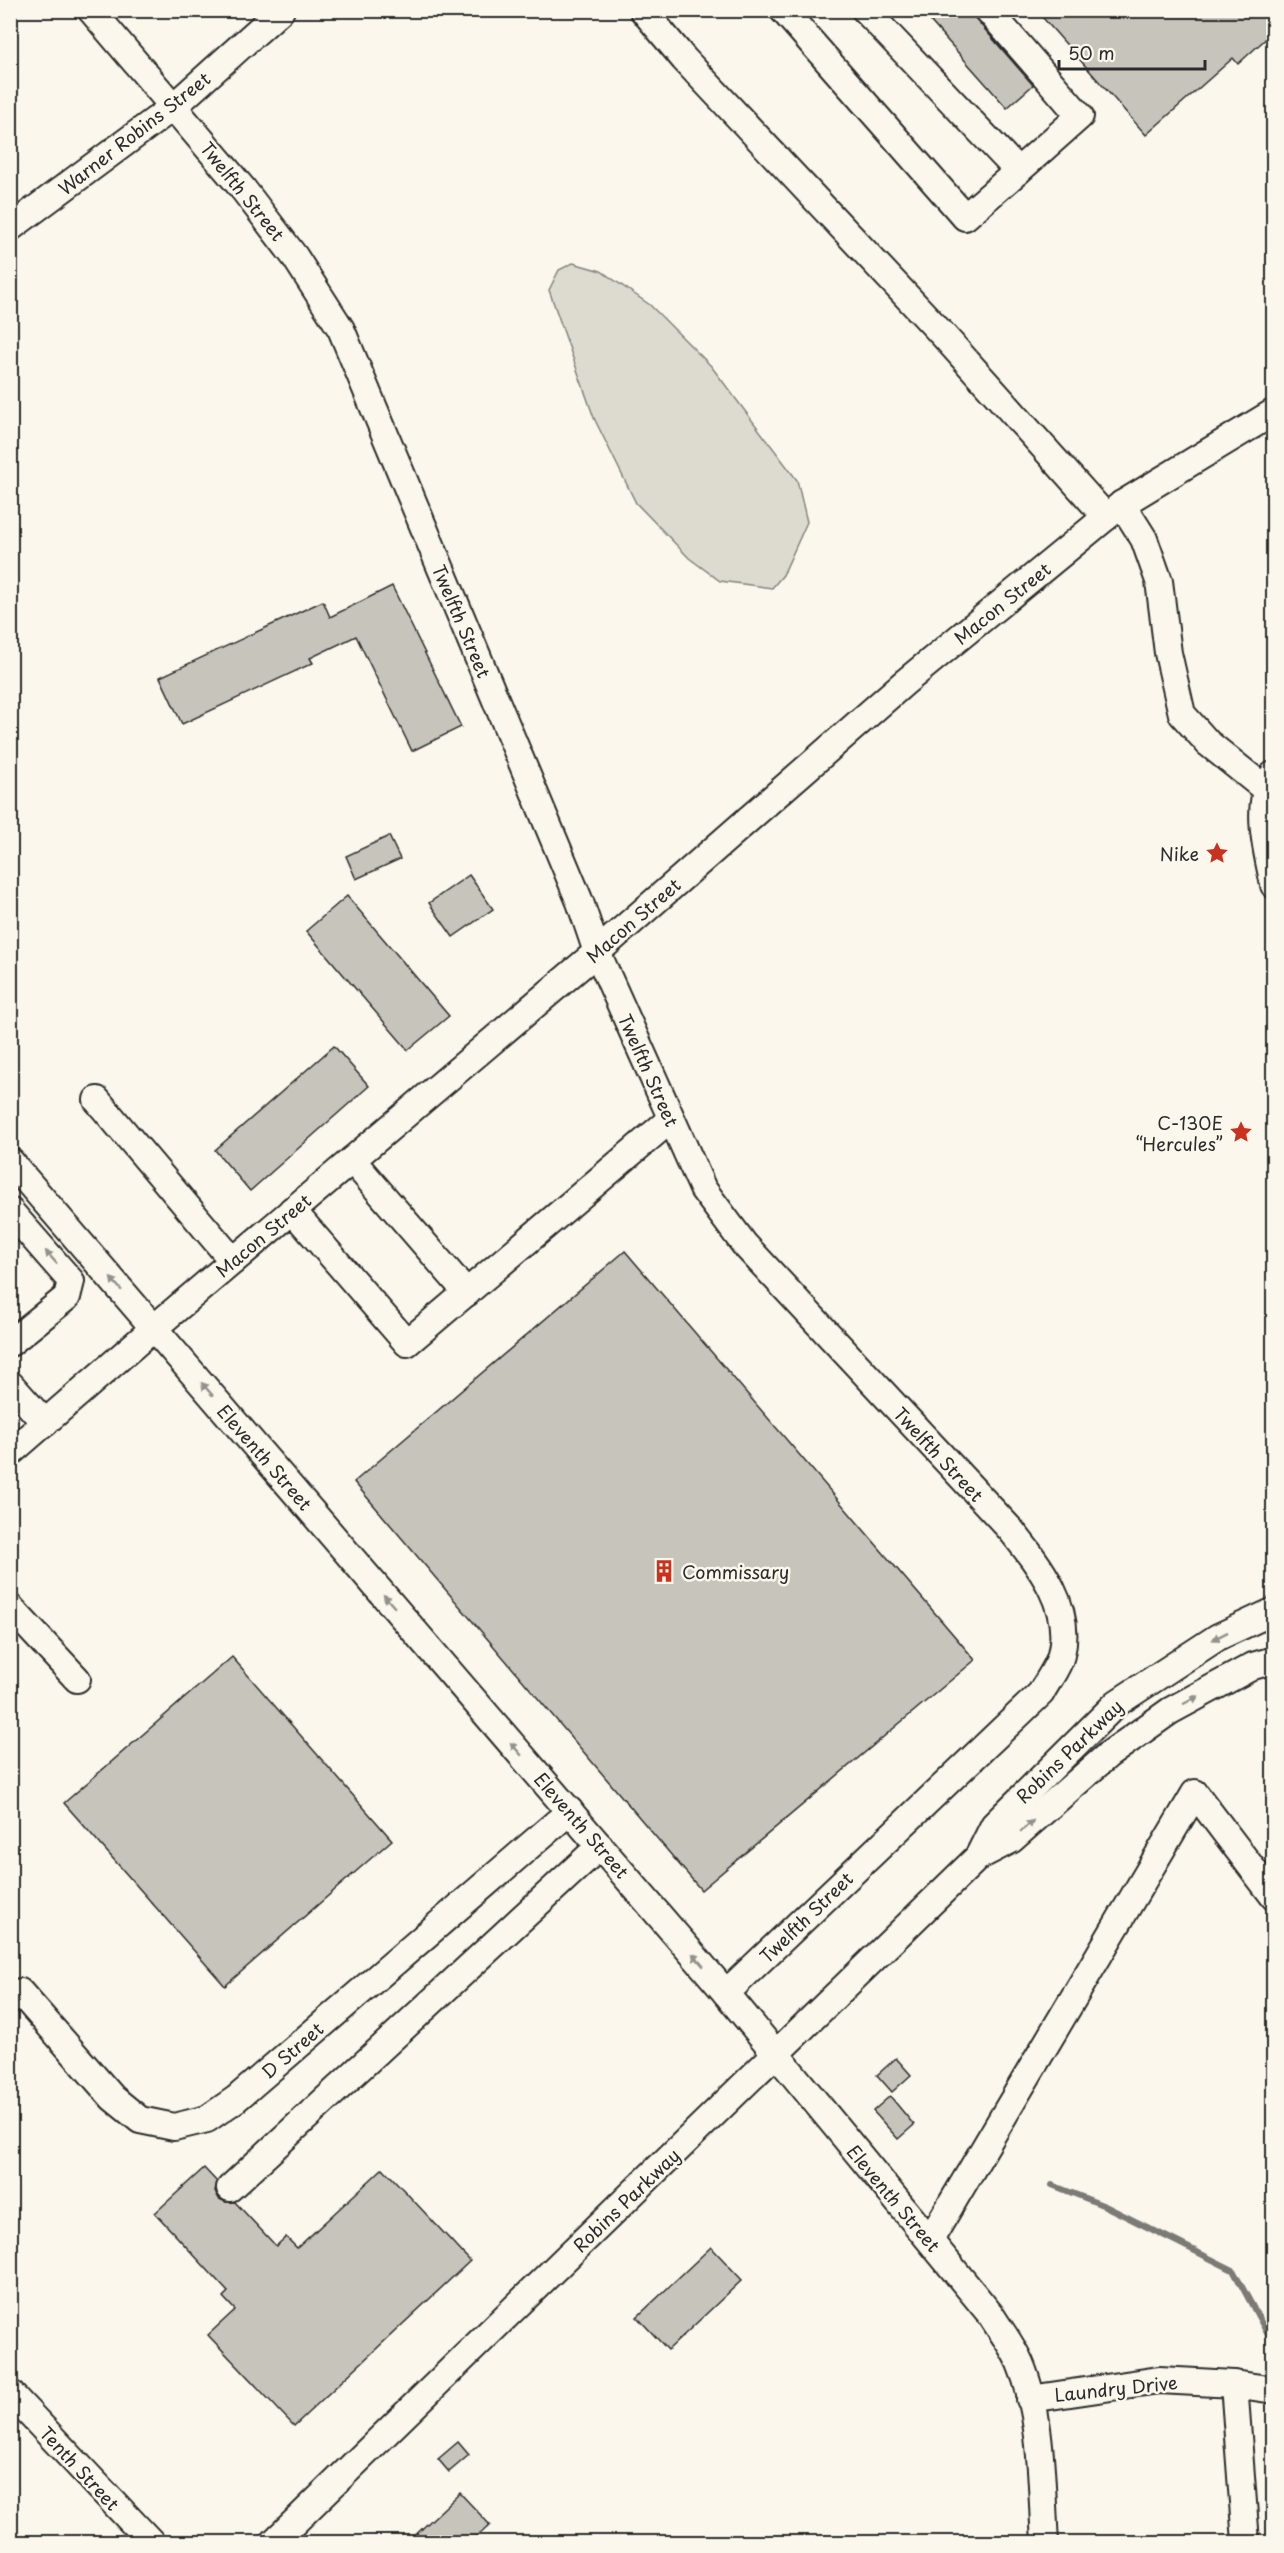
<svg xmlns="http://www.w3.org/2000/svg" width="1284" height="2553" font-family="'Playpen Sans',sans-serif">
  <style>
    .green { fill: #dddad0; stroke: #84827e; stroke-width: 1.5 }
    .lines { fill: none; stroke-linecap: round; stroke-linejoin: round }
    .stream { stroke: #7b7a75; stroke-width: 6 }
    .building { fill: #c7c4bc; stroke: #2b2b2b; stroke-width: 1.5 }
    .minor-casing { stroke: #2b2b2b; stroke-width: 30 }
    .path { stroke: #2b2b2b; stroke-width: 4; stroke-dasharray: 6 4.5; stroke-linecap: butt }
    .minor { stroke: #fbf7ec; stroke-width: 26 }
    .oneway { fill: #93918c }
    .labels { text-anchor: middle; dominant-baseline: central; stroke-width: 5; stroke-linejoin: round; paint-order: stroke }
    .street-label { font-size: 18px; fill: #2b2b2b; stroke: #fbf7ec }
    .poi-label { font-size: 18px; fill: #2b2b2b; stroke: #fbf7ec; text-anchor: end }
  </style>
  <rect width="100%" height="100%" fill="#fbf7ec"/>
  <filter id="ink" filterUnits="userSpaceOnUse"><feTurbulence type="fractalNoise" baseFrequency=".0167" numOctaves="2"/><feDisplacementMap in="SourceGraphic" scale="12" xChannelSelector="R" yChannelSelector="G"/><feConvolveMatrix kernelMatrix="1 2 1 2 8 2 1 2 1" color-interpolation-filters="sRGB"/></filter>
  <g filter="url(#ink)">
    <polygon class="green" points="573,263 601,271 650,305 711,366 797,480 807,522 783,575 772,588 720,581 689,558 636,503 594,418 549,290 559,270"/>
    <g class="lines">
      <polyline class="stream" points="1052,2185 1105,2206 1233,2270 1274,2346"/>
    </g>
    <g class="building">
      <polygon points="927,10 968,10 1033,85 1007,108 931,22 935,19"/>
      <polygon points="1036,10 1274,10 1274,21 1265,29 1270,35 1238,64 1233,58 1146,135"/>
      <polygon points="392,586 461,727 412,751 356,636 310,658 313,663 182,724 160,677 323,601 330,617"/>
      <polygon points="389,836 400,859 356,879 346,856"/>
      <polygon points="469,875 493,909 453,937 429,903"/>
      <polygon points="347,896 449,1016 408,1050 306,931"/>
      <polygon points="334,1046 369,1086 250,1191 215,1150"/>
      <polygon points="625,1251 975,1660 701,1890 354,1482"/>
      <polygon points="232,1657 392,1840 225,1986 64,1803"/>
      <polygon points="896,2058 911,2075 892,2092 877,2075"/>
      <polygon points="890,2096 914,2125 898,2139 873,2111"/>
      <polygon points="204,2168 217,2182 215,2191 219,2199 226,2202 235,2202 276,2246 286,2237 297,2248 383,2168 470,2261 294,2426 208,2335 235,2310 223,2297 228,2292 155,2213"/>
      <polygon points="711,2247 742,2280 668,2350 637,2317"/>
      <polygon points="458,2442 469,2455 449,2472 438,2459"/>
      <polygon points="460,2493 490,2525 471,2542 408,2542"/>
    </g>
    <g class="lines">
      <g class="minor-casing">
        <g id="minor">
          <path d="M91 10 243 189 295 257 341 329 580 902 597 952 703 1189 744 1244 1011 1530C1039 1565 1073 1607 1061 1655 1058 1668 1047 1681 1041 1693L726 1993"/>
          <polyline points="643,10 684,59 944,336 1106,517"/>
          <polyline points="783,10 965,217 1018,171 865,10"/>
          <polyline points="988,10 1080,116 1018,171"/>
          <polyline points="10,228 173,107 281,10"/>
          <polyline points="1122,504 1144,539 1159,581 1168,653 1182,714 1208,743 1264,788"/>
          <path d="M1273 775C1254 806 1267 851 1274 885"/>
          <polyline points="97,1100 233,1261"/>
          <polyline points="352,1160 467,1293"/>
          <path d="M10 1161 726 1993 991 2315C1000 2330 1013 2346 1020 2363 1043 2417 1041 2484 1045 2542"/>
          <polyline points="292,1210 407,1343 671,1119"/>
          <polyline points="10,1211 71,1281 67,1297 10,1343"/>
          <polyline points="10,1384 45,1423"/>
          <polyline points="10,1453 154,1328 597,952 904,683 1122,504 1274,412"/>
          <polyline points="10,1607 77,1679"/>
          <polyline points="978,1857 994,1825 1117,1703 1218,1637 1274,1611"/>
          <polyline points="10,2000 20,1992 113,2098 140,2120 174,2127 207,2119 236,2099 570,1811"/>
          <polyline points="230,2188 600,1846"/>
          <polyline points="930,2240 1195,1793 1274,1897"/>
          <polyline points="1234,2384 1246,2542"/>
          <polyline points="10,2393 151,2542"/>
          <polyline points="1030,2399 1159,2380 1234,2384 1274,2390"/>
          <polyline points="274,2542 978,1857 1011,1840 1108,1755 1170,1711 1253,1666 1274,1660"/>
        </g>
      </g>
      <path class="path" d="M10 79C23 106 16 137 10 166"/>
      <use href="#minor" class="minor"/>
    </g>
    <defs><path id="oneway-solid" d="M-6-.8H1V-3.2L6.5 0L1 3.2V.8H-6Z" transform="scale(1.5)"/></defs>
    <g class="oneway">
      <use href="#oneway-solid" transform="translate(51 1257) rotate(-131)"/>
      <use href="#oneway-solid" transform="translate(116 1284) rotate(-131)"/>
      <use href="#oneway-solid" transform="translate(207 1389) rotate(-131)"/>
      <use href="#oneway-solid" transform="translate(389 1601) rotate(-131)"/>
      <use href="#oneway-solid" transform="translate(1220 1636) rotate(153)"/>
      <use href="#oneway-solid" transform="translate(1191 1700) rotate(-28)"/>
      <use href="#oneway-solid" transform="translate(516 1749) rotate(-131)"/>
      <use href="#oneway-solid" transform="translate(1027 1826) rotate(-41)"/>
      <use href="#oneway-solid" transform="translate(698 1960) rotate(-131)"/>
    </g>
  </g>
  <defs>
    <g id="sight-bare" transform="scale(1.8)"><path d="M0-6L1.8-2.2L6-1.7L2.9 1.2L3.7 5.4L0 3.3L-3.7 5.4L-2.9 1.2L-6-1.7L-1.8-2.2Z" fill="#c8321e" stroke="#fbf7ec" stroke-width="2.5" paint-order="stroke"/></g>
    <g id="building-bare" transform="scale(1.8)"><path d="M-4-6H4V6H1V3H-1V6H-4ZM-2.5-4.3h1.7v1.8h-1.7ZM.8-4.3h1.7v1.8H.8ZM-2.5-1h1.7V.8h-1.7ZM.8-1h1.7V.8H.8Z" fill="#c8321e" stroke="#fbf7ec" stroke-width="2.5" paint-order="stroke"/></g>
  </defs>
  <g fill-rule="evenodd">
    <use href="#sight-bare" x="1217" y="853"/>
    <use href="#sight-bare" x="1241" y="1132"/>
    <use href="#building-bare" x="664" y="1571"/>
  </g>
  <g class="labels">
    <g class="street-label">
      <text transform="translate(134 133) rotate(-38)">Warner Robins Street</text>
      <text transform="translate(243 191) rotate(51)">Twelfth Street</text>
      <text transform="translate(1002 603) rotate(-39)">Macon Street</text>
      <text transform="translate(462 621) rotate(67)">Twelfth Street</text>
      <text transform="translate(633 920) rotate(-41)">Macon Street</text>
      <text transform="translate(649 1070) rotate(66)">Twelfth Street</text>
      <text transform="translate(263 1235) rotate(-40)">Macon Street</text>
      <text transform="translate(939 1454) rotate(47)">Twelfth Street</text>
      <text transform="translate(265 1457) rotate(49)">Eleventh Street</text>
      <text transform="translate(1069 1751) rotate(-44)">Robins Parkway</text>
      <text transform="translate(582 1825) rotate(49)">Eleventh Street</text>
      <text transform="translate(806 1917) rotate(-44)">Twelfth Street</text>
      <text transform="translate(292 2050) rotate(-41)">D Street</text>
      <text transform="translate(894 2198) rotate(50)">Eleventh Street</text>
      <text transform="translate(626 2200) rotate(-44)">Robins Parkway</text>
      <text transform="translate(1116 2388) rotate(-6)">Laundry Drive</text>
      <text transform="translate(80 2468) rotate(47)">Tenth Street</text>
    </g>
    <g class="poi-label">
      <text x="1199" y="853">Nike</text>
      <text x="1223" y="1122">C-130E<tspan x="1223" dy="21">“Hercules”</tspan></text>
      <text x="682" y="1571" text-anchor="start">Commissary</text>
    </g>
  </g>
  <rect width="1284" height="2553" fill="none" stroke="#fbf7ec" stroke-width="36"/>
  <rect x="18" y="18" width="1248" height="2517" fill="none" stroke="#2b2b2b" stroke-width="2" filter="url(#ink)"/>
  <path d="M1059 60v9h146v-9" fill="none" stroke="#2b2b2b" stroke-width="3"/>
  <text x="1068" y="60" font-size="18" fill="#2b2b2b" stroke="#fbf7ec" stroke-width="4.5" paint-order="stroke">50 m</text>
</svg>
